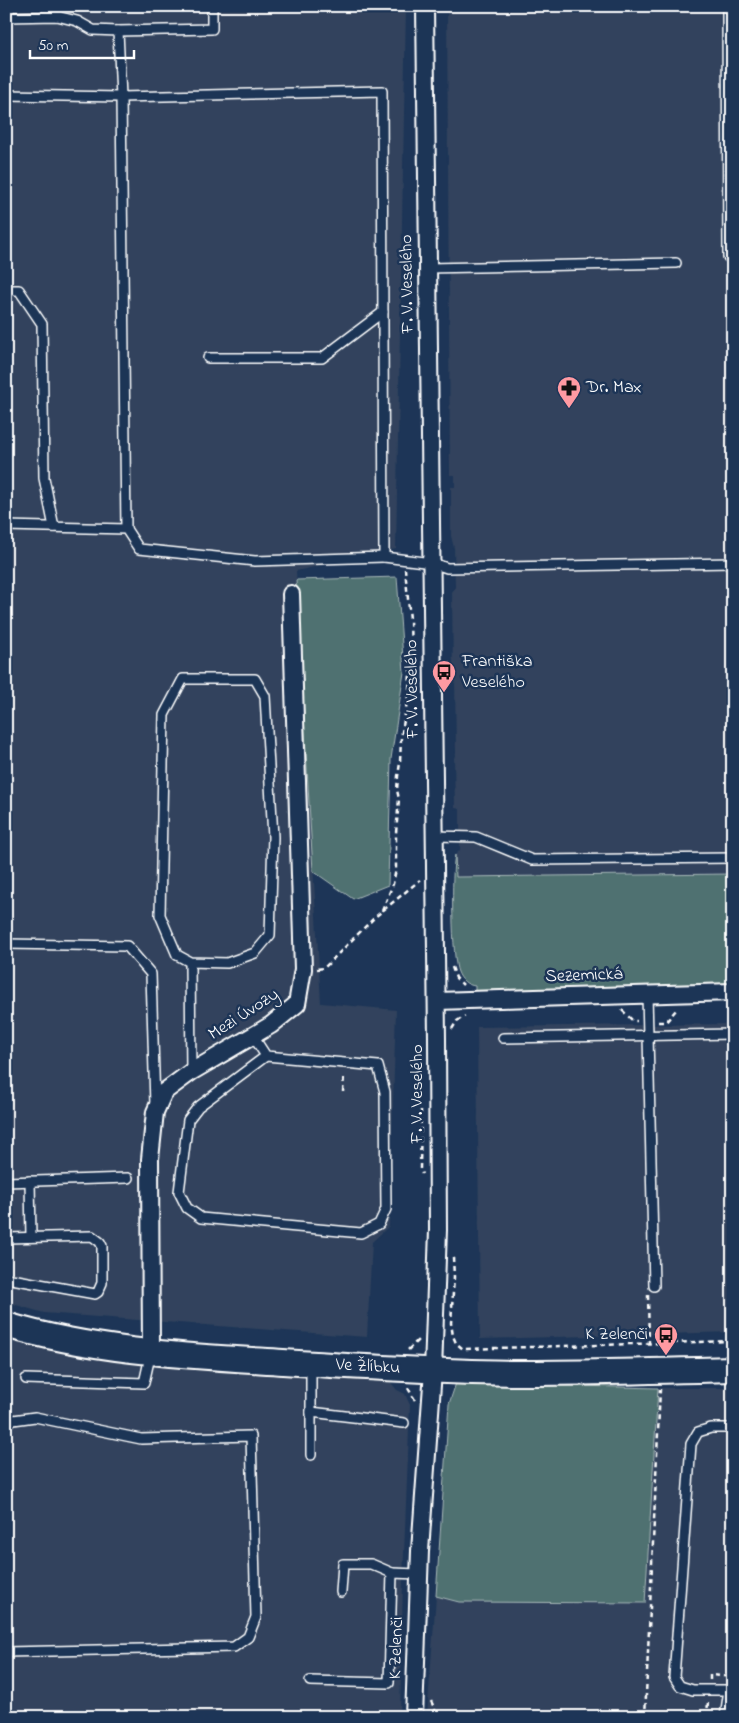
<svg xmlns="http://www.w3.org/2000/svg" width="739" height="1723" font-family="'Indie Flower',sans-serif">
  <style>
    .built { fill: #31435d }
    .green { fill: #507171; stroke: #a8b8b8 }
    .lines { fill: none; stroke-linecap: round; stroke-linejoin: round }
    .lane-casing { stroke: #fff; stroke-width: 12 }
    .street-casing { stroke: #fff; stroke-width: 20 }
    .secondary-casing { stroke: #fff; stroke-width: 28 }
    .path { stroke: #fff; stroke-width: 2.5; stroke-dasharray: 5 4; stroke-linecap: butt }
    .lane { stroke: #1d3557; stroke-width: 9 }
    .street { stroke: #1d3557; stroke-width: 16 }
    .secondary { stroke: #1d3557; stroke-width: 24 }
    .labels { text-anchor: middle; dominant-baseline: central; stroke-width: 5; stroke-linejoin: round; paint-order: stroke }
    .street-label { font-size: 18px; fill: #fff; stroke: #1d3557 }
    .poi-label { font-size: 18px; fill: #fff; stroke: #1d3557; text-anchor: start }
  </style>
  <rect width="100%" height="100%" fill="#1d3557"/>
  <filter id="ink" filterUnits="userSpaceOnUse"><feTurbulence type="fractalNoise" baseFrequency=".02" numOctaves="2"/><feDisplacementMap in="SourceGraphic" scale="10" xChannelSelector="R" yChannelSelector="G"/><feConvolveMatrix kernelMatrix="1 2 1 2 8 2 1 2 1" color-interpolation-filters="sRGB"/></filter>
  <g filter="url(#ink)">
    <g class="built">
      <polygon points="6,6 406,6 396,549 296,571 321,1003 396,1010 389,1226 372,1242 367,1337 44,1313 6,1302"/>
      <polygon points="447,6 733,6 733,874 455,877 455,855 460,850 460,809 455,808 454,758 456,754 455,679 453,676 452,592 455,587 454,548 451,536 451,487 455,487 455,475 450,475"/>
      <polygon points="733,1024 733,1332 480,1339 477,1027"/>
      <polygon points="6,1332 388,1379 397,1390 405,1394 410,1405 403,1578 400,1717 6,1717"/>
      <polygon points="658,1388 733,1388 733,1717 427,1717 436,1596 459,1602 645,1603"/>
    </g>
    <g class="green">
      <polygon points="397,577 404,672 391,759 388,885 353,899 313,871 296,580"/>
      <path d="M455 855 456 877 733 874V984L475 992V986C467 985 461 980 458 972 452 959 451 871 455 855Z"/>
      <polygon points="456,1383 658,1388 645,1603 459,1602 436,1596 449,1404"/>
    </g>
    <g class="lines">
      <g class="lane-casing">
        <g id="lane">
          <polyline points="727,6 728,257 733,257"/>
          <polyline points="57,16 57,6"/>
          <polyline points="6,17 57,16 77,21 93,30 118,31 121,97 126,529"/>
          <polyline points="118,31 212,29 212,6"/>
          <polyline points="6,95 121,97 382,91 384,557 432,563 447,568 733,563"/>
          <polyline points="428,268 676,263"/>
          <polyline points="6,290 19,290 42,324 44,478 54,527"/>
          <polyline points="208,358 322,358 383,312"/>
          <polyline points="6,526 126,529 139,549 255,561 384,557"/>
          <polyline points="435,836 476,837 532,860 733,858"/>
          <polyline points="6,944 127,946 151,974 155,1104"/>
          <polyline points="190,962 227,963 255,953 270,935 273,837 265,696 255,679 183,679 164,715 160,915 177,955 190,962 191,1072"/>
          <polyline points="647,994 654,1286"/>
          <polyline points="253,1036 266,1056 378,1066 385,1092 386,1209 379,1224 361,1233 201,1218 187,1208 179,1192 188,1120 198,1107 266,1056"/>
          <polyline points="503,1038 733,1034"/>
          <polyline points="30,1181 31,1237"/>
          <polyline points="6,1182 128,1178"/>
          <polyline points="6,1238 92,1236 100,1242 102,1246 102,1283 98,1292 95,1294 6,1278"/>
          <polyline points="311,1364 311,1412 404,1423"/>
          <polyline points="26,1379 144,1383 151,1352"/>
          <polyline points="311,1412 311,1455"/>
          <polyline points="6,1421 35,1417 141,1439 251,1436 256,1617 248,1637 234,1647 6,1652"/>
          <polyline points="733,1428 711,1428 698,1432 691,1444 674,1677 680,1686 693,1690 733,1690"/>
          <polyline points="341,1592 343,1564 371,1564 392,1573"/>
          <polyline points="310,1681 389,1683 392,1573 419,1574"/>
          <polyline points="725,1717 729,1690"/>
        </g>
      </g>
      <g class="street-casing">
        <g id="street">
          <polyline points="437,1001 733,992"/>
          <polyline points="151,1352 150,1159 155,1112 164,1092 191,1072 271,1025 297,1004 303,969 291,594"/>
          <polyline points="414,1717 420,1551 433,1371 438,1230 437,1038 425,6"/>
        </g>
      </g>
      <g class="secondary-casing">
        <path id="secondary" d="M6 1325C96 1352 190 1356 283 1362 361 1367 439 1372 517 1373 589 1373 661 1371 733 1369"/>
      </g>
      <g class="path">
        <polyline points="382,911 393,884 396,869 396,833 399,799 397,790 398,776 400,763 401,738 409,690 411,656 410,619 405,569"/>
        <polyline points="452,967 456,978 463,985"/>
        <polyline points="317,969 324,968 375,917 420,880"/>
        <polyline points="622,1010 633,1021 637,1021"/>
        <polyline points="658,1022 666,1022 676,1010 679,1010"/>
        <polyline points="452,1029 457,1021 465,1016"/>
        <polyline points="343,1092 344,1075"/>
        <polyline points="421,1110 420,1169 422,1174"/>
        <polyline points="453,1257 454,1277 451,1323 453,1336 456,1343 463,1349 733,1341"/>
        <polyline points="648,1295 649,1344"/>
        <polyline points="408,1350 418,1340"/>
        <polyline points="408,1388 415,1400"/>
        <polyline points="710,1680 710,1675 733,1677"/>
        <polyline points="431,1701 438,1717"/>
        <polyline points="645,1717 660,1389"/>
        <polyline points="707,1717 708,1701"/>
      </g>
      <use href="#lane" class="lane"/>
      <use href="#street" class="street"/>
      <use href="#secondary" class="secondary"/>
    </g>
  </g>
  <defs>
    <g id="pharmacy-pin" transform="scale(1.25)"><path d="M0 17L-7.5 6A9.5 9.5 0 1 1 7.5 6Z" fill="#ff9aa2" stroke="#1d3557"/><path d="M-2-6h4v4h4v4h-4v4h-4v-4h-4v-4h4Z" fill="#111"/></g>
    <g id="bus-pin" transform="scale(1.25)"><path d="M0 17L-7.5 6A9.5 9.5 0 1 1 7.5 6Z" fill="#ff9aa2" stroke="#1d3557"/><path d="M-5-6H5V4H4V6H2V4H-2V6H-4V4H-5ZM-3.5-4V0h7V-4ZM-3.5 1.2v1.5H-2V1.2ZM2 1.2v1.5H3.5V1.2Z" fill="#111"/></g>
  </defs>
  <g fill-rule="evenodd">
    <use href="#pharmacy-pin" x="569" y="388"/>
    <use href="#bus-pin" x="444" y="672"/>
    <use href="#bus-pin" x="666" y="1335"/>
  </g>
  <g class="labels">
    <g class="street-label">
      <text transform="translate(408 284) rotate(-91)">F. V. Veselého</text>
      <text transform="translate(413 689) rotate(-91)">F. V. Veselého</text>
      <text transform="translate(584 976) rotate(-2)">Sezemická</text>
      <text transform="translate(244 1015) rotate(-33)">Mezi Úvozy</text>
      <text transform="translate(418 1094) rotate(-90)">F. V. Veselého</text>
      <text transform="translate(368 1367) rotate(3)">Ve Žlíbku</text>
      <text transform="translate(397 1648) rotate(-88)">K Zelenči</text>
    </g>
    <g class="poi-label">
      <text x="586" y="388">Dr. Max</text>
      <text x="462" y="662">Františka<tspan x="462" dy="21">Veselého</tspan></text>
      <text x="648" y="1335" text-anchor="end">K Zelenči</text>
    </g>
  </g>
  <rect width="739" height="1723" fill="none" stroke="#1d3557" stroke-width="25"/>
  <rect x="12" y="12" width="714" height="1698" fill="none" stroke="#fff" stroke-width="2" filter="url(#ink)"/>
  <path d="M30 50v8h104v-8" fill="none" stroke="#ffffff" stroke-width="2.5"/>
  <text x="38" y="50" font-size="15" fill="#ffffff" stroke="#1d3557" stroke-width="4" paint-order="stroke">50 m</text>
</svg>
